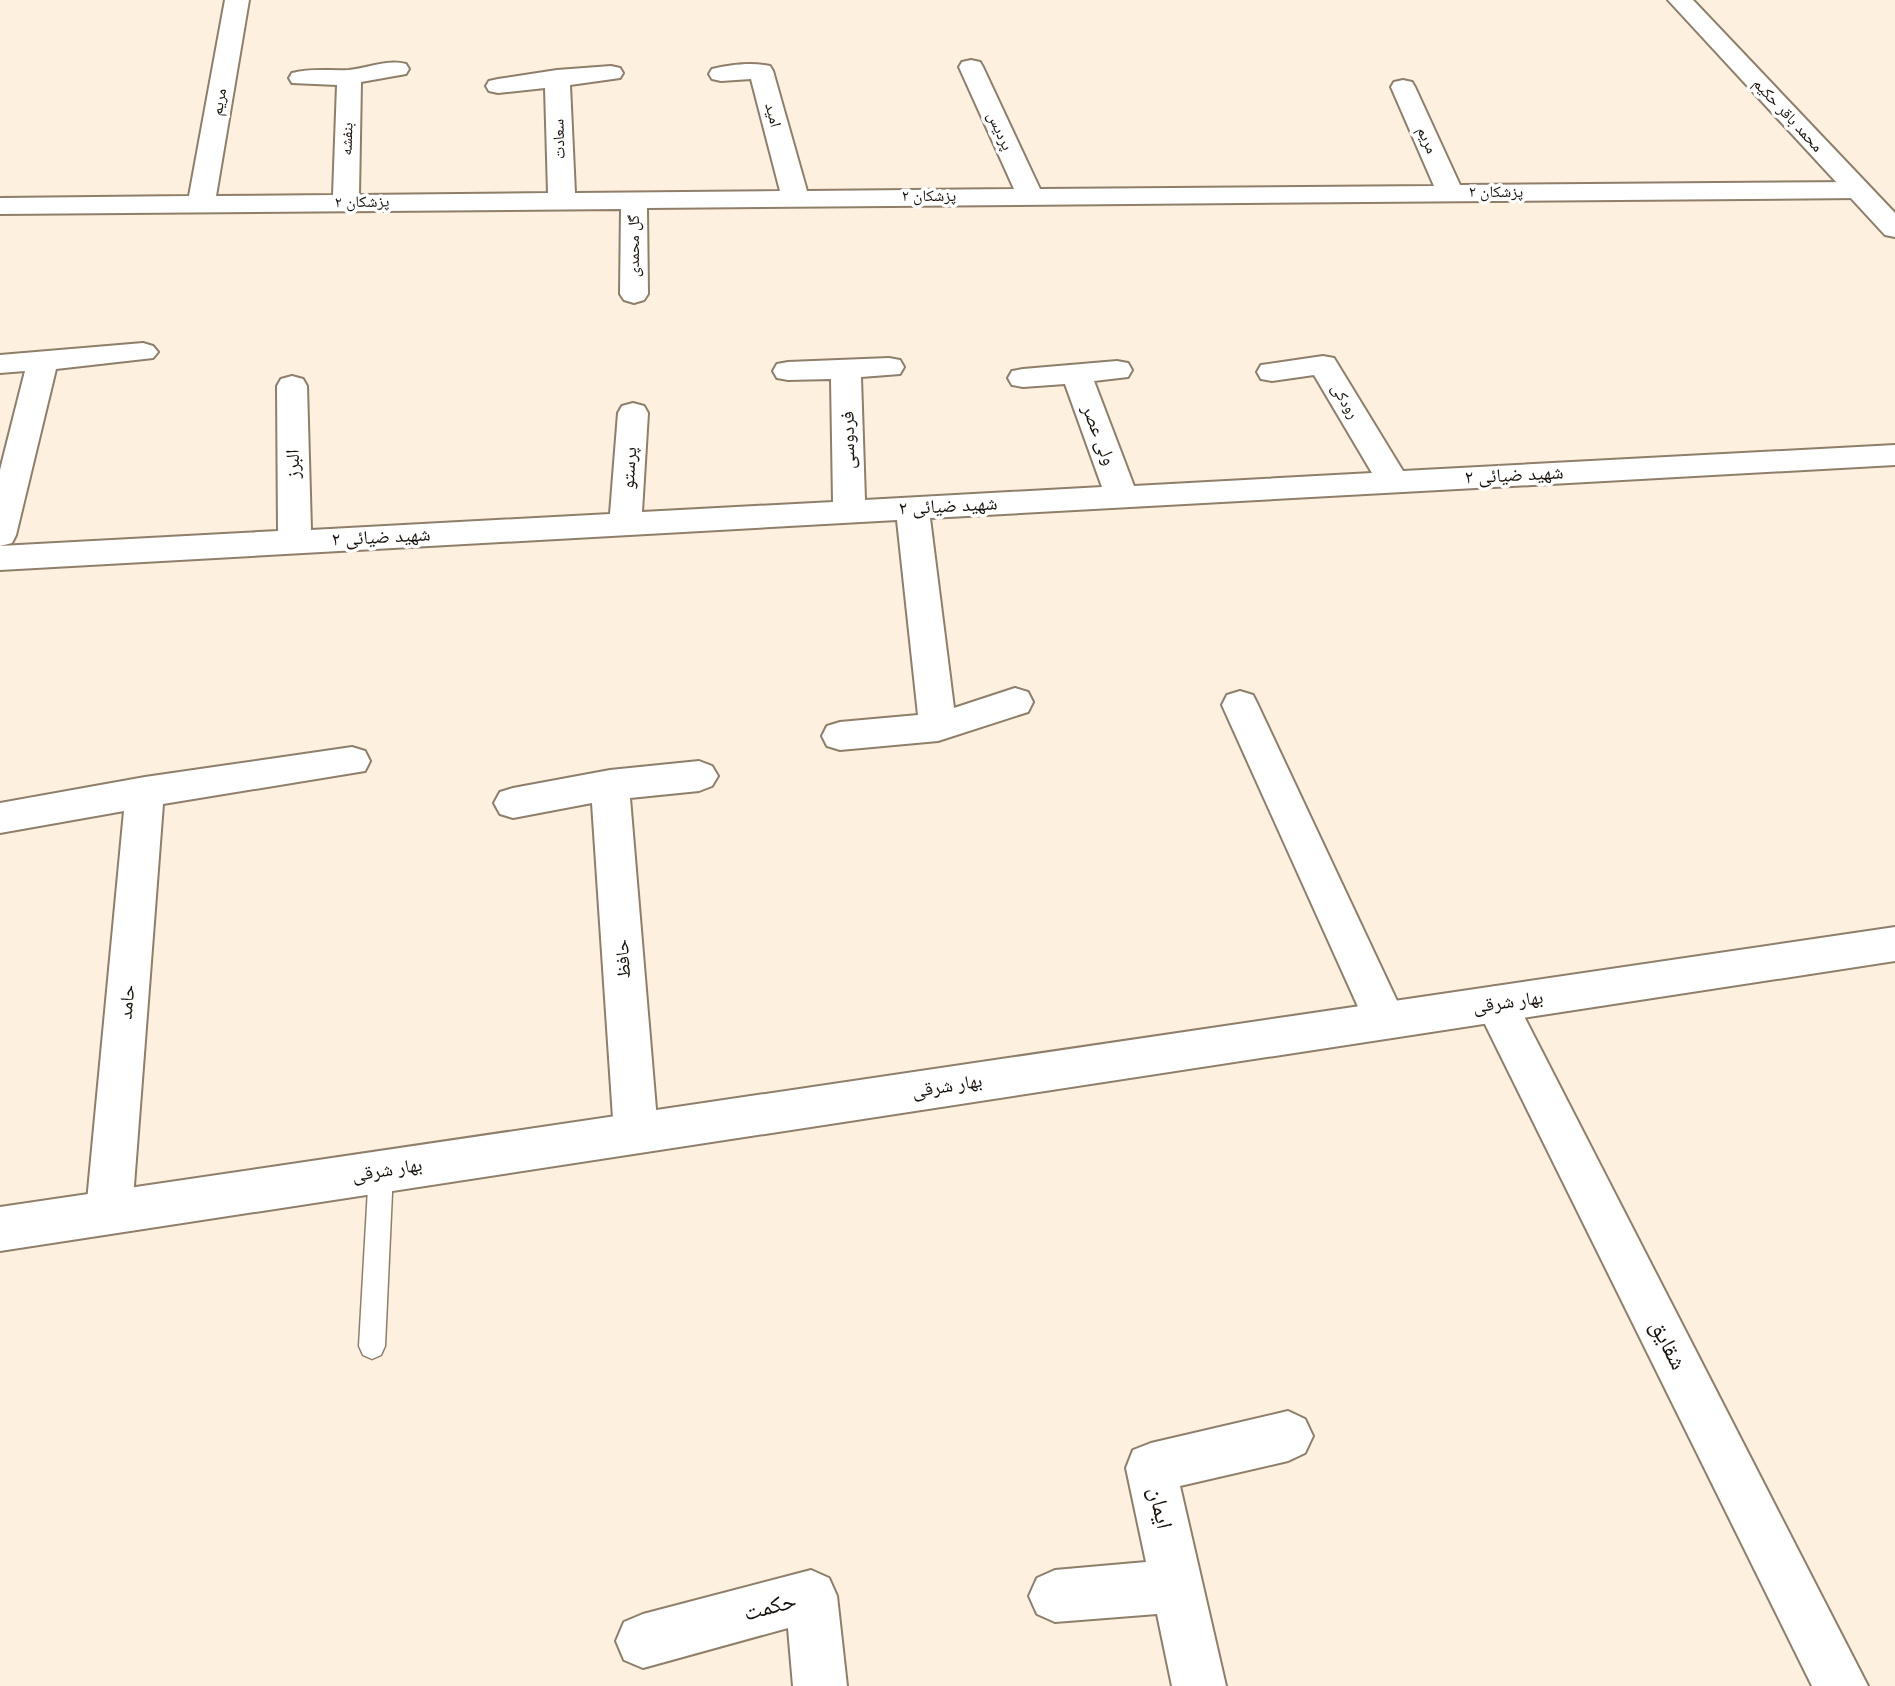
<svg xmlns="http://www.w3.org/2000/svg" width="1895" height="1686" font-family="'Varela Round','Noto Naskh Arabic',sans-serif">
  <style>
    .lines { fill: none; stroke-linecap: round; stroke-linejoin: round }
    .service-casing { stroke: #8e7e6a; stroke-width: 3 }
    .minor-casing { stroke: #8e7e6a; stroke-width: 4 }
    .tertiary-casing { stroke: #8e7e6a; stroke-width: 4 }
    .service { fill: #fff; fill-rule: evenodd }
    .minor { fill: #fff; fill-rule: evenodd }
    .tertiary { fill: #fff; fill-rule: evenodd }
    .labels { text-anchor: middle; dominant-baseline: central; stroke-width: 7; stroke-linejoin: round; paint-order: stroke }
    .far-street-label { font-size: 16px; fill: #18120b; stroke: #fff }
    .street-label { font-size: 19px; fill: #18120b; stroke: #fff }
    .near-street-label { font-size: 23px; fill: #18120b; stroke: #fff }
  </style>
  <rect width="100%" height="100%" fill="#fef0de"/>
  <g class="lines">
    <g class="service-casing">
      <polygon id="service" points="381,1160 390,1163 393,1171 385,1346 381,1355 372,1359 363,1355 359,1346 369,1171 372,1163"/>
    </g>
    <g class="minor-casing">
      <g id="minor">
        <path d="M225 0H249L216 196 333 195 337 85 292 83 289 78 292 73C311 68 330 71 349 70 368 68 387 59 406 64L409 69 406 74 361 82 359 195 548 193 545 88 498 93 489 91 486 86 489 81 498 79 557 70 611 66 620 68 623 73 620 78 570 85 575 193 780 191 751 79 721 81 712 79 709 74 712 69C729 65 752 62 770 66L773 71 807 191 1014 189 959 67 962 62 971 60 980 62 983 67 1040 189 1434 186 1391 87 1394 82 1403 80 1412 82 1415 87 1460 185 1858 182 1867 184 1871 190 1867 196 1858 198 647 208 648 294 644 300 634 303 624 300 620 294 621 209 0 214V198L189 196Z"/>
        <polygon points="143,343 153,346 158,352 153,358 56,369 16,535 12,543 0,546 0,470 25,371 0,373 0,355"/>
        <polygon points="1323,356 1334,358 1403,471 1895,445 1895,465 930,518 954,708 1015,688 1028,692 1033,702 1028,712 938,741 840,750 827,746 822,736 827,726 840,722 918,715 897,520 0,570 0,546 278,531 277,386 281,379 292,376 303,379 307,386 311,530 610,514 618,413 622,406 633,403 644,406 648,413 642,512 833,502 831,379 788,380 777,378 773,371 777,364 788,362 889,358 900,360 904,367 900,374 861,377 865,500 1102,487 1065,384 1023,387 1012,385 1008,378 1012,371 1023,369 1117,361 1128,363 1132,370 1128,377 1094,381 1134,486 1372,473 1314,375 1272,381 1261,379 1257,372 1261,365"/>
        <polygon points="1240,691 1253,695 1258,705 1406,1020 1400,1033 1385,1038 1370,1033 1364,1020 1222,705 1227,695"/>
        <polygon points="352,747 365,751 370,761 365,771 163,804 132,1212 125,1227 109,1234 93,1227 86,1212 124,811 0,833 0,803 145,777"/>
        <polygon points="699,761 712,766 718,776 712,786 699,791 630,798 658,1133 651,1147 636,1153 621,1147 614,1133 592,803 513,818 500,814 494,803 500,792 513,788 610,770"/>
        <polygon points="1496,986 1511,991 1868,1686 1812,1686 1475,1004 1481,991"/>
        <polygon points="1288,1411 1305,1419 1313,1436 1305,1453 1288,1461 1180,1486 1226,1686 1172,1686 1157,1614 1055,1622 1037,1614 1029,1596 1037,1578 1055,1570 1146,1562 1126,1468 1133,1450 1151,1443"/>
        <polygon points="811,1570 829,1578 837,1596 847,1686 793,1686 788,1628 643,1668 624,1660 616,1641 624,1622 643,1614"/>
      </g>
    </g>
    <g class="tertiary-casing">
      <g id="tertiary">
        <polygon points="1668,0 1693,0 1895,213 1895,237 1885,235"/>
        <polygon points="1895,927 1895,961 0,1251 0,1207"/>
      </g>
    </g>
    <use href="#service" class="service"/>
    <use href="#minor" class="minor"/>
    <use href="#tertiary" class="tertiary"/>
  </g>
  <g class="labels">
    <g class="far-street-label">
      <text transform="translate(219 102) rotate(-80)">مریم</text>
      <text transform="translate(773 115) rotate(75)">امید</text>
      <text transform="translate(1788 115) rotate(47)">محمد باقر حکیم</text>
      <text transform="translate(1000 131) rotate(66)">پردیس</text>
      <text transform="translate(347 139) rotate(-88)">بنفشه</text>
      <text transform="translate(559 139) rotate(-92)">سعادت</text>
      <text transform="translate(1427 140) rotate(66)">مریم</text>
      <text x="1496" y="192">پزشکان ۲</text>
      <text x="929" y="196">پزشکان ۲</text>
      <text transform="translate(362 202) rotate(-1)">پزشکان ۲</text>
      <text transform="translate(634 246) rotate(-90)">گل محمدی</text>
      <text transform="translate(1345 401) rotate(59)">رودکی</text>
    </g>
    <g class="street-label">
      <text transform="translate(1099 435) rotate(69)">ولی عصر</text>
      <text transform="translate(848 440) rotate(-91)">فردوسی</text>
      <text transform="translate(293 464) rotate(-91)">البرز</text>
      <text transform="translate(629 468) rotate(-86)">پرستو</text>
      <text transform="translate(1514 475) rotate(-3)">شهید ضیائی ۲</text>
      <text transform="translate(948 506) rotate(-3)">شهید ضیائی ۲</text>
      <text transform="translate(381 537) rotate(-3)">شهید ضیائی ۲</text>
      <text transform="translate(623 959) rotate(-94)">حافظ</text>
      <text transform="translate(127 1002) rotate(-85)">حامد</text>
      <text transform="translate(1508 1002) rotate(-8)">بهار شرقی</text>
      <text transform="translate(947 1086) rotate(-9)">بهار شرقی</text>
      <text transform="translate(387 1170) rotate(-9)">بهار شرقی</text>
    </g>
    <g class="near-street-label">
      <text transform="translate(1668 1345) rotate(63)">شقایق</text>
      <text transform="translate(1160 1508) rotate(78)">ایمان</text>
      <text transform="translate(770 1607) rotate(-15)">حکمت</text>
    </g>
  </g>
</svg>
